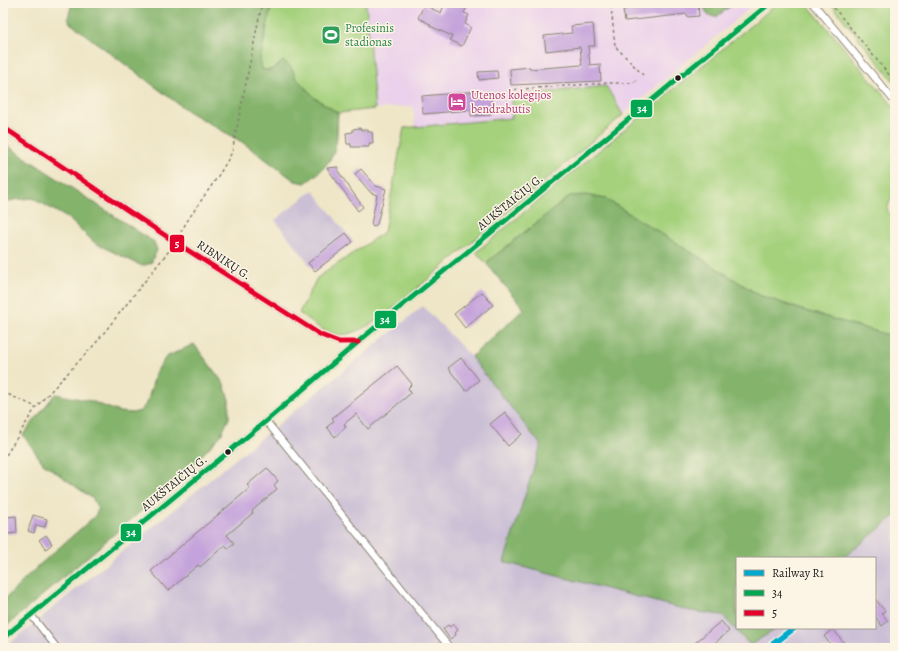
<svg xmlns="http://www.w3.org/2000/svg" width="898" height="651" font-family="Alegreya,serif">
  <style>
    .built { fill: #ebd1eb }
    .industrial { fill: #cbbfd5 }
    .green { fill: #a5d17d; stroke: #60764c }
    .forest { fill: #84b36c; stroke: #506844 }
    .building { fill: #c4a2db }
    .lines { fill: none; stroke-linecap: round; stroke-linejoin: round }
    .street-casing { stroke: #868172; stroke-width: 8 }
    .path { stroke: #868172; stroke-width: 1.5; stroke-dasharray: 3 3; stroke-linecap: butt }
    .street { stroke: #fff; stroke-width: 6 }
    .bus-1-casing { stroke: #fcf5e5; stroke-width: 8 }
    .bus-2-casing { stroke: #fcf5e5; stroke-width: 8 }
    .bus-1 { stroke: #00a651; stroke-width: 5 }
    .bus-2 { stroke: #e4002b; stroke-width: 5 }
    .rail-1-casing { stroke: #fcf5e5; stroke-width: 9 }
    .rail-1 { stroke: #00a9ce; stroke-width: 6 }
    .bus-dot { fill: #1c1c1c; stroke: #fcf5e5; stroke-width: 1.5 }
    .labels { text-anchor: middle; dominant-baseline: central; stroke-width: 3; stroke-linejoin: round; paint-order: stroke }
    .leisure-label { font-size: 12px; fill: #27864d; stroke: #fcf5e5; text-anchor: start }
    .hotel-label { font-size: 12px; fill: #b23c85; stroke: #fcf5e5; text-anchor: start }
    .street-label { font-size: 12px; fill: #1c1c1c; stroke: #fcf5e5 }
    .line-badge { stroke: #fcf5e5; stroke-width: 1.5 }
    .badge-label { font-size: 11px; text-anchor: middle; font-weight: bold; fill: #fff }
  </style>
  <rect width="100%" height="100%" fill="#fcf5e5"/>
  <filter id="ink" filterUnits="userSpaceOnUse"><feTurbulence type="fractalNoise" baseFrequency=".025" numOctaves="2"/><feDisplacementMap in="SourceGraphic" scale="8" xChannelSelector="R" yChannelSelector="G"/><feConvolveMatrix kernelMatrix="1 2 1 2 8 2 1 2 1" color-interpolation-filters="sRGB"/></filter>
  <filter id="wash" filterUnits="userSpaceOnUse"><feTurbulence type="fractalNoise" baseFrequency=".012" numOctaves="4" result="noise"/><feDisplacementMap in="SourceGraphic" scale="16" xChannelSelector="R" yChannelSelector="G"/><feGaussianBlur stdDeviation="0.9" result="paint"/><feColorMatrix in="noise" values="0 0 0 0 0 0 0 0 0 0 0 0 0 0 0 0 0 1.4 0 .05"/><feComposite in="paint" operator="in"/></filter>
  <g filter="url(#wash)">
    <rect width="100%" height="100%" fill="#efe6c7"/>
    <polygon class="built" points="366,3 756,3 623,115 606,86 511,96 512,118 415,127 413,106 375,109"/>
    <g class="industrial">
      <polygon points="313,190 353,242 315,271 275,220"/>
      <polygon points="423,306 471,357 541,445 504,562 691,611 722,615 750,645 778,628 875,628 875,558 843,558 895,516 895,648 4,648"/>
    </g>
    <g class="green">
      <path d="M272 3H366L375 109 338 113 315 98 296 78 291 67 283 61C277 66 271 73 262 69L260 59Z"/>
      <polygon points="778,3 806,3 895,108 895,187 887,210 895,220 895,337 802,310 759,295 606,199 570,196 486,263 476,252"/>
      <polygon points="830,3 895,3 895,83"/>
      <path d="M606 86 623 115 383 317C366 326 347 341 328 332 318 328 308 319 299 313L317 278 384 232 404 128 512 118 511 96Z"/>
    </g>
    <g class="forest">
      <path d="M72 3H272L260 59 262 69C271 73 277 66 283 61L291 67 296 78 315 98 338 113C337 124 338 137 335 148 331 164 317 175 305 183L295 181 242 142 189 112 70 23 68 18Z"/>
      <polygon points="704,3 735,3 716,17 709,16 704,8"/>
      <polygon points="3,143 154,242 157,250 151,263 142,266 95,243 69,219 33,198 13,200 3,204"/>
      <polygon points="586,195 606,199 759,295 802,310 895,337 895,516 843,558 737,558 737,628 778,628 750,645 722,615 691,611 504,562 541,445 471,357 524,309 486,263 570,196"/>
      <polygon points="194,344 224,384 229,400 229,418 221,435 181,477 3,629 3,601 36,568 95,516 98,509 93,499 43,463 23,435 55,394 91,401 119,412 133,413 140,411 147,403 156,372 166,357"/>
    </g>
    <g id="blocks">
      <g class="building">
        <polygon points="445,3 469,3 464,13 469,15 465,24 471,27 462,46 450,40 452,36 430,26 430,24 418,18 424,5 441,13"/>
        <polygon points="626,3 634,3 634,8 678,3 698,3 699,16 688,17 687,14 625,21 623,10 627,9"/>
        <polygon points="593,24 595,46 588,46 590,65 600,64 601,81 511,85 510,69 530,67 530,69 582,65 580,47 546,51 544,36 572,33 571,26"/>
        <polygon points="497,71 498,78 479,80 478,72"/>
        <polygon points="480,91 480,97 491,96 492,107 489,107 490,115 471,116 471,110 423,114 422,96"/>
        <polygon points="360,128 361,130 368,130 368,132 372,132 373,143 369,143 369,147 351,147 351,144 347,144 346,133 353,132 353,129"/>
        <polygon points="338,167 338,171 363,207 358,211 327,168"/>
        <polygon points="361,169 376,186 386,189 377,224 373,227 371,224 377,195 371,193 355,174"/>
        <polygon points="346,233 353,242 315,271 308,263"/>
        <polygon points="482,292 493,305 465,328 454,314"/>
        <polygon points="461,358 479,380 466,391 448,368"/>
        <polygon points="397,366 412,384 408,388 411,393 368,429 356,414 344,424 346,427 335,437 327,427 334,421 332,418"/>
        <polygon points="505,412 522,434 508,446 490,424"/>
        <polygon points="267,468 278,481 274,485 277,489 252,511 253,513 227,535 234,543 228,548 225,545 200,567 198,565 168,591 151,571 250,488 247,485"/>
        <polygon points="33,515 47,519 45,527 36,525 34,533 28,531"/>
        <polygon points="16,516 17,533 7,534 6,517"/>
        <polygon points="46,535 52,544 46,549 39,540"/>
        <polygon points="875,599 885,611 882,613 888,621 882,626 875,616"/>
        <polygon points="721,621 729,631 709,648 689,648"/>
        <polygon points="453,624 458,630 455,633 456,635 450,639 443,629 448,625 450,627"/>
        <polygon points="833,629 848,648 833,648 824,636"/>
      </g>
    </g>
  </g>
  <g filter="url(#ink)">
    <use href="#blocks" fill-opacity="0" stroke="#868172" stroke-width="1"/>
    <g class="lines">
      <g class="street-casing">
        <g id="street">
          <polyline points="813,3 895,102"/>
          <polyline points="3,127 175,242 321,335 339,342 358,342"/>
          <polyline points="266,421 450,648"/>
          <polyline points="31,615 57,648"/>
          <polyline points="3,638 266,421 365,336 770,3"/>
        </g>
      </g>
      <g class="path">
        <polyline points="830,3 895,82"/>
        <polyline points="611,6 615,46 643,75"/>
        <polyline points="508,90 606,83 629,83 637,81"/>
        <path d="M178 237C194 207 217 182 232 152L262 3"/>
        <polyline points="3,392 36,407"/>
        <polyline points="3,460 36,407 95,344 172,247"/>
      </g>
      <use href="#street" class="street"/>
      <g class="bus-1-casing">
        <polyline id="bus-1" points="3,638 266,421 365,336 770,3"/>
      </g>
      <g class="bus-2-casing">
        <polyline id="bus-2" points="3,127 175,242 321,335 339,342 358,342"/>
      </g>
      <use href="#bus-1" class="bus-1"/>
      <use href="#bus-2" class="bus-2"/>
      <g class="rail-1-casing">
        <polyline id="rail-1" points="768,648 794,628"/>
      </g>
      <use href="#rail-1" class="rail-1"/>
    </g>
  </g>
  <defs>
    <g id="stadium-square" transform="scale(1)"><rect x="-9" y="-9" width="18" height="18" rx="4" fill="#2e9e5b" stroke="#fcf5e5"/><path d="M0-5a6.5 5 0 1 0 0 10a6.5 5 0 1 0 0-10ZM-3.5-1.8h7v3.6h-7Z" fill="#fff"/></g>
    <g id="hotel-square" transform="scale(1)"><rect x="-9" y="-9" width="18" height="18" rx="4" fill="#d1479c" stroke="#fcf5e5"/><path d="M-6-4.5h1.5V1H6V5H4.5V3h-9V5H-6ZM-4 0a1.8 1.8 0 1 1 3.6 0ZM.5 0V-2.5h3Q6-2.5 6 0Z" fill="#fff"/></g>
  </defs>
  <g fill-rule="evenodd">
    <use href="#stadium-square" x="331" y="35"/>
    <use href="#hotel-square" x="457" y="102"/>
  </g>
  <g class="bus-dot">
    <circle cx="678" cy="78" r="3.5"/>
    <circle cx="228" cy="452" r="3.5"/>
  </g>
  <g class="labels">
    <g class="leisure-label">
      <text x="345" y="28">Profesinis<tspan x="345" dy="14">stadionas</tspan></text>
    </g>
    <g class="hotel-label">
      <text x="471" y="95">Utenos kolegijos<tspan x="471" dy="14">bendrabutis</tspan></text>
    </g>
    <g class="street-label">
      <text transform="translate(510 202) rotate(-39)">AUKŠTAIČIŲ G.</text>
      <text transform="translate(224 260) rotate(33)">RIBNIKŲ G.</text>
      <text transform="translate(174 483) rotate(-39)">AUKŠTAIČIŲ G.</text>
    </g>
  </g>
  <g class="line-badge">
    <rect x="630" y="99" width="23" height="19" rx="4" fill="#00a651"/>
    <rect x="169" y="234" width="16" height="19" rx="4" fill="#e4002b"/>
    <rect x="374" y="310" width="23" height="19" rx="4" fill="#00a651"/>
    <rect x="120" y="523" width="22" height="19" rx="4" fill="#00a651"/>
  </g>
  <g class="badge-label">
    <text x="642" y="112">34</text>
    <text x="177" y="247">5</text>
    <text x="385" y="323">34</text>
    <text x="131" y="536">34</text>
  </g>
  <rect width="898" height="651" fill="none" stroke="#fcf5e5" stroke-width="16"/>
  <rect x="736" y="557" width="140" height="72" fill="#fcf5e5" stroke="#a29e95"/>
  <rect x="744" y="570" width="20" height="6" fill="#00a9ce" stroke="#a29e95"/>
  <text x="772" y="577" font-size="12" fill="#1c1c1c">Railway R1</text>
  <rect x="744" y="590" width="20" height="6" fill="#00a651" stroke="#a29e95"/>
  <text x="772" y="597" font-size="12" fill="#1c1c1c">34</text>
  <rect x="744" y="610" width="20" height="6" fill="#e4002b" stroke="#a29e95"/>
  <text x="772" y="617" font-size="12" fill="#1c1c1c">5</text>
</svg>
